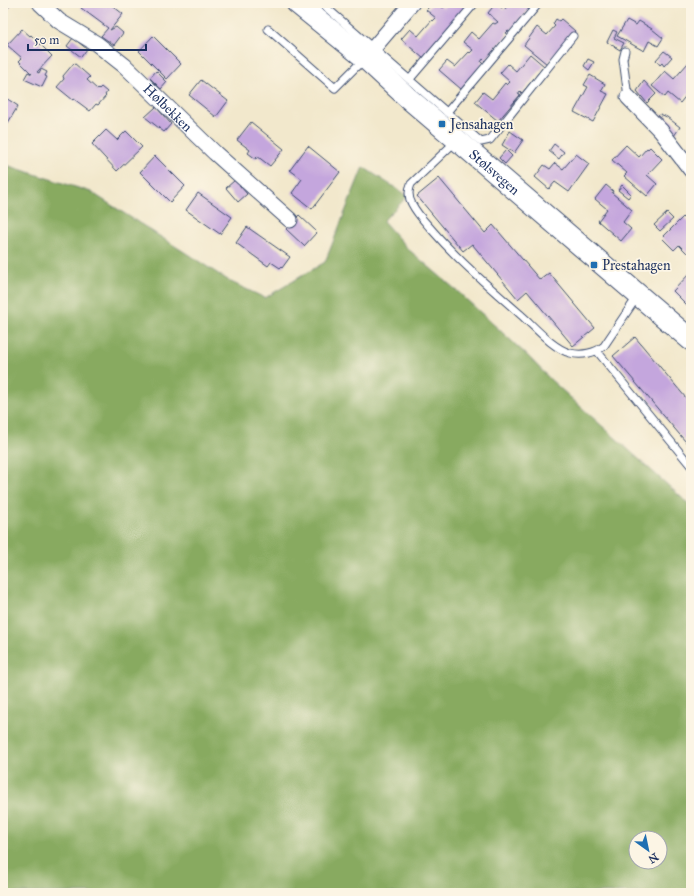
<svg xmlns="http://www.w3.org/2000/svg" width="694" height="896" font-family="'IM FELL Great Primer',serif">
	<rect width="100%" height="100%" fill="#fcf5e5"/>
	<filter id="ink" filterUnits="userSpaceOnUse"><feTurbulence type="fractalNoise" baseFrequency=".025" numOctaves="2"/><feDisplacementMap in="SourceGraphic" scale="8" xChannelSelector="R" yChannelSelector="G"/><feConvolveMatrix kernelMatrix="1 2 1 2 8 2 1 2 1" color-interpolation-filters="sRGB"/></filter>
	<filter id="wash" filterUnits="userSpaceOnUse"><feTurbulence type="fractalNoise" baseFrequency=".012" numOctaves="4" result="noise"/><feDisplacementMap in="SourceGraphic" scale="16" xChannelSelector="R" yChannelSelector="G"/><feGaussianBlur stdDeviation="0.9" result="paint"/><feColorMatrix in="noise" values="0 0 0 0 0 0 0 0 0 0 0 0 0 0 0 0 0 1.4 0 .05"/><feComposite in="paint" operator="in"/></filter>
	<g filter="url(#wash)">
		<rect width="100%" height="100%" fill="#f2e8cc"/>
		<path fill="#88aa60" stroke="#526c5f" fill-rule="evenodd" d="M3,164l88,28 140,90 34,16 60,-36 38,-95 45,29 -25,25 25,28 47,40 74,68 22,23 140,126v387h-688zM636,838h24v24h-24z"/>
		<g id="blocks">
			<g fill="#c4a6dd">
				<path d="M3,3h10l-10,9z"/>
				<path d="M85,3h24l14,11 -13,16 6,-3 7,6 -9,12 -13,-9 7,-8 -27,-20z"/>
				<path d="M433,3h5l5,5 4,-5 24,1 -22,26 -1,-1 -3,3 2,1 -23,26 -23,-20 9,-10 8,7 14,-16 1,1 3,-3 -10,-8z"/>
				<path d="M496,3l8,7 6,-7h21l-1,1 2,2 -22,26 -2,-1 -2,2 1,2 -22,26 -2,-2 -2,3 2,2 -22,25 -22,-19 8,-9 8,6 14,-15 1,1 3,-3 -10,-8 8,-10 8,7 14,-16 2,1 3,-2 -10,-9z"/>
				<path d="M556,19l3,2 2,-2 14,12 -28,33 -23,-19 13,-18 10,8 8,-9 -2,-2z"/>
				<path d="M627,20l9,5 3,-4 13,8 11,9 -5,8 -9,-5 -5,10 -27,-15z"/>
				<path d="M22,29l8,7 1,-1 21,21 -15,16 2,1 2,-4 6,3 -2,4 2,1 -5,10 -18,-8 4,-7 4,2 -13,-13 3,-3 -15,-13z"/>
				<path d="M613,30l4,2 -3,6 10,5 -4,7 -13,-8z"/>
				<path d="M153,36l28,28 -14,15 -28,-28z"/>
				<path d="M73,38l14,11 -6,8 -14,-11z"/>
				<path d="M664,51l8,6 -8,9 -2,-3 -2,2 -4,-5z"/>
				<path d="M530,54l14,12 -22,27 -2,-2 -2,3 2,1 -22,26 -23,-19 8,-10 9,7 13,-16 2,2 3,-3 -10,-9 8,-9 8,7z"/>
				<path d="M588,59l6,3 -5,8 -5,-4z"/>
				<path d="M74,63l16,14 -3,3 11,10 3,-3 6,5 -2,3 1,1 -8,9 -2,-1 -6,7 -16,-12 -1,1 -16,-13 7,-8 -1,-3z"/>
				<path d="M688,63l3,2v29l-3,-1 -8,10 -12,-10 -3,4 -13,-11 13,-15 9,8z"/>
				<path d="M156,71l11,11 -6,7 -11,-11z"/>
				<path d="M590,75l15,9 -4,7 7,3 -15,28 -19,-10 14,-25 -4,-2z"/>
				<path d="M201,80l27,21 -12,16 -27,-22z"/>
				<path d="M644,81l12,13 -9,9 -10,-12z"/>
				<path d="M3,96l15,10 -15,25z"/>
				<path d="M156,107l15,17 -7,8 -19,-15z"/>
				<path d="M660,114l7,3 13,10 -6,9 -10,-12z"/>
				<path d="M251,122l33,27 -14,17 -13,-10 -1,3 -8,-6 2,-3 -13,-10z"/>
				<path d="M106,130l11,10 9,-9 16,16 -25,24 -25,-27z"/>
				<path d="M510,131l13,9 -9,13 -12,-8z"/>
				<path d="M554,144l10,8 -5,7 -10,-8z"/>
				<path d="M626,145l13,12 8,-9 1,1 2,-2 12,12 -15,16 10,9 -10,12 -23,-20 3,-3 -15,-13z"/>
				<path d="M308,146l32,26 -28,37 -20,-16 10,-14 -12,-9z"/>
				<path d="M506,150l6,6 -7,8 -6,-6z"/>
				<path d="M576,154l13,10 -20,28 -14,-10 -6,7 -14,-12 9,-12 6,4 5,-6 8,6z"/>
				<path d="M155,156l30,30 -15,16 -30,-30z"/>
				<path d="M439,178l46,55 8,-8 47,55 9,-7 46,55 -22,18 -46,-55 -9,8 -46,-55 -9,7 -46,-55z"/>
				<path d="M235,180l12,14 -9,8 -12,-14z"/>
				<path d="M606,185l7,6 -1,2 6,5 14,12 -9,12 8,7 -10,12 -23,-20 9,-12 -12,-10z"/>
				<path d="M622,185l9,9 -3,4 -10,-8z"/>
				<path d="M198,193l34,24 -12,17 -34,-24z"/>
				<path d="M667,213l6,6 -13,12 -6,-6z"/>
				<path d="M299,215l18,17 -13,14 -18,-17z"/>
				<path d="M683,217l8,7v25l-4,4 -8,-8 -5,5 -12,-12z"/>
				<path d="M247,227l43,30 -8,11 -1,-1 -1,1 -9,-6 -3,4 -32,-23z"/>
				<path d="M691,272v37l-18,-18z"/>
				<path d="M635,337l56,67v44l-78,-92z"/>
			</g>
		</g>
	</g>
	<g filter="url(#ink)">
		<use href="#blocks" fill-opacity="0" stroke="#3b4b6e" stroke-width="1"/>
		<g fill="none" stroke-linecap="round" stroke-linejoin="round">
			<defs>
				<g id="lane">
					<path d="M321,3l160,139 9,-2 4,-5 79,-99"/>
					<path d="M268,29l67,59 29,-29"/>
					<path d="M625,51l-2,8 5,38"/>
					<path d="M410,79l65,-76"/>
					<path d="M447,112l92,-109"/>
					<path d="M456,141l-45,43c-3,7 -3,13 1,20 5,10 13,18 20,26 27,31 57,57 88,84 14,12 32,34 50,39 12,3 25,0 34,-7l33,-49"/>
					<path d="M597,351l94,115"/>
				</g>
				<g id="street">
					<path id="s1" d="M40,3l19,18 38,23 28,22 90,87 75,67"/>
					<path d="M365,58l47,-55"/>
					<path d="M628,97l33,34 30,39"/>
				</g>
				<g id="secondary">
					<path id="s2" d="M297,3l68,55 42,39 284,243"/>
				</g>
			</defs>
			<use href="#lane" stroke="#3b4b6e" stroke-width="9"/>
			<use href="#street" stroke="#3b4b6e" stroke-width="17"/>
			<use href="#secondary" stroke="#3b4b6e" stroke-width="23"/>
			<use href="#lane" stroke="#fff" stroke-width="7"/>
			<use href="#street" stroke="#fff" stroke-width="15"/>
			<use href="#secondary" stroke="#fff" stroke-width="21"/>
		</g>
	</g>
	<g fill="#1f6fb2" stroke="#fcf5e5" stroke-width="1.5">
		<rect x="438" y="120" width="8" height="8" rx="2"/>
		<rect x="590" y="261" width="8" height="8" rx="2"/>
	</g>
	<g text-anchor="middle" dominant-baseline="central" stroke-width="3.5" stroke-linejoin="round" paint-order="stroke">
		<g font-size="14" fill="#1b2f5e" stroke="#fcf5e5">
			<text stroke="none"><textPath href="#s1" startOffset="166">Hølbekken</textPath></text>
			<text stroke="none"><textPath href="#s2" startOffset="260">Stølsvegen</textPath></text>
		</g>
		<g font-size="14" fill="#1b2f5e" stroke="#fcf5e5" text-anchor="start">
			<text x="450" y="124">Jensahagen</text>
			<text x="602" y="265">Prestahagen</text>
		</g>
	</g>
	<rect width="694" height="896" fill="none" stroke="#fcf5e5" stroke-width="16"/>
	<g transform="translate(648 850) rotate(147)"><circle r="19" fill="#fcf5e5" stroke="#a2a6af"/>
	<path d="M0-3L7 15L0 10L-7 15Z" fill="#1f6fb2"/>
	<text y="-6" font-size="11" font-weight="bold" text-anchor="middle" fill="#1b2f5e">N</text>
	</g>
	<path d="M28 44v6h118v-6" fill="none" stroke="#1b2f5e" stroke-width="2"/>
	<text x="34" y="44" font-size="12" fill="#1b2f5e" stroke="#fcf5e5" stroke-width="3" paint-order="stroke">50 m</text>
</svg>
